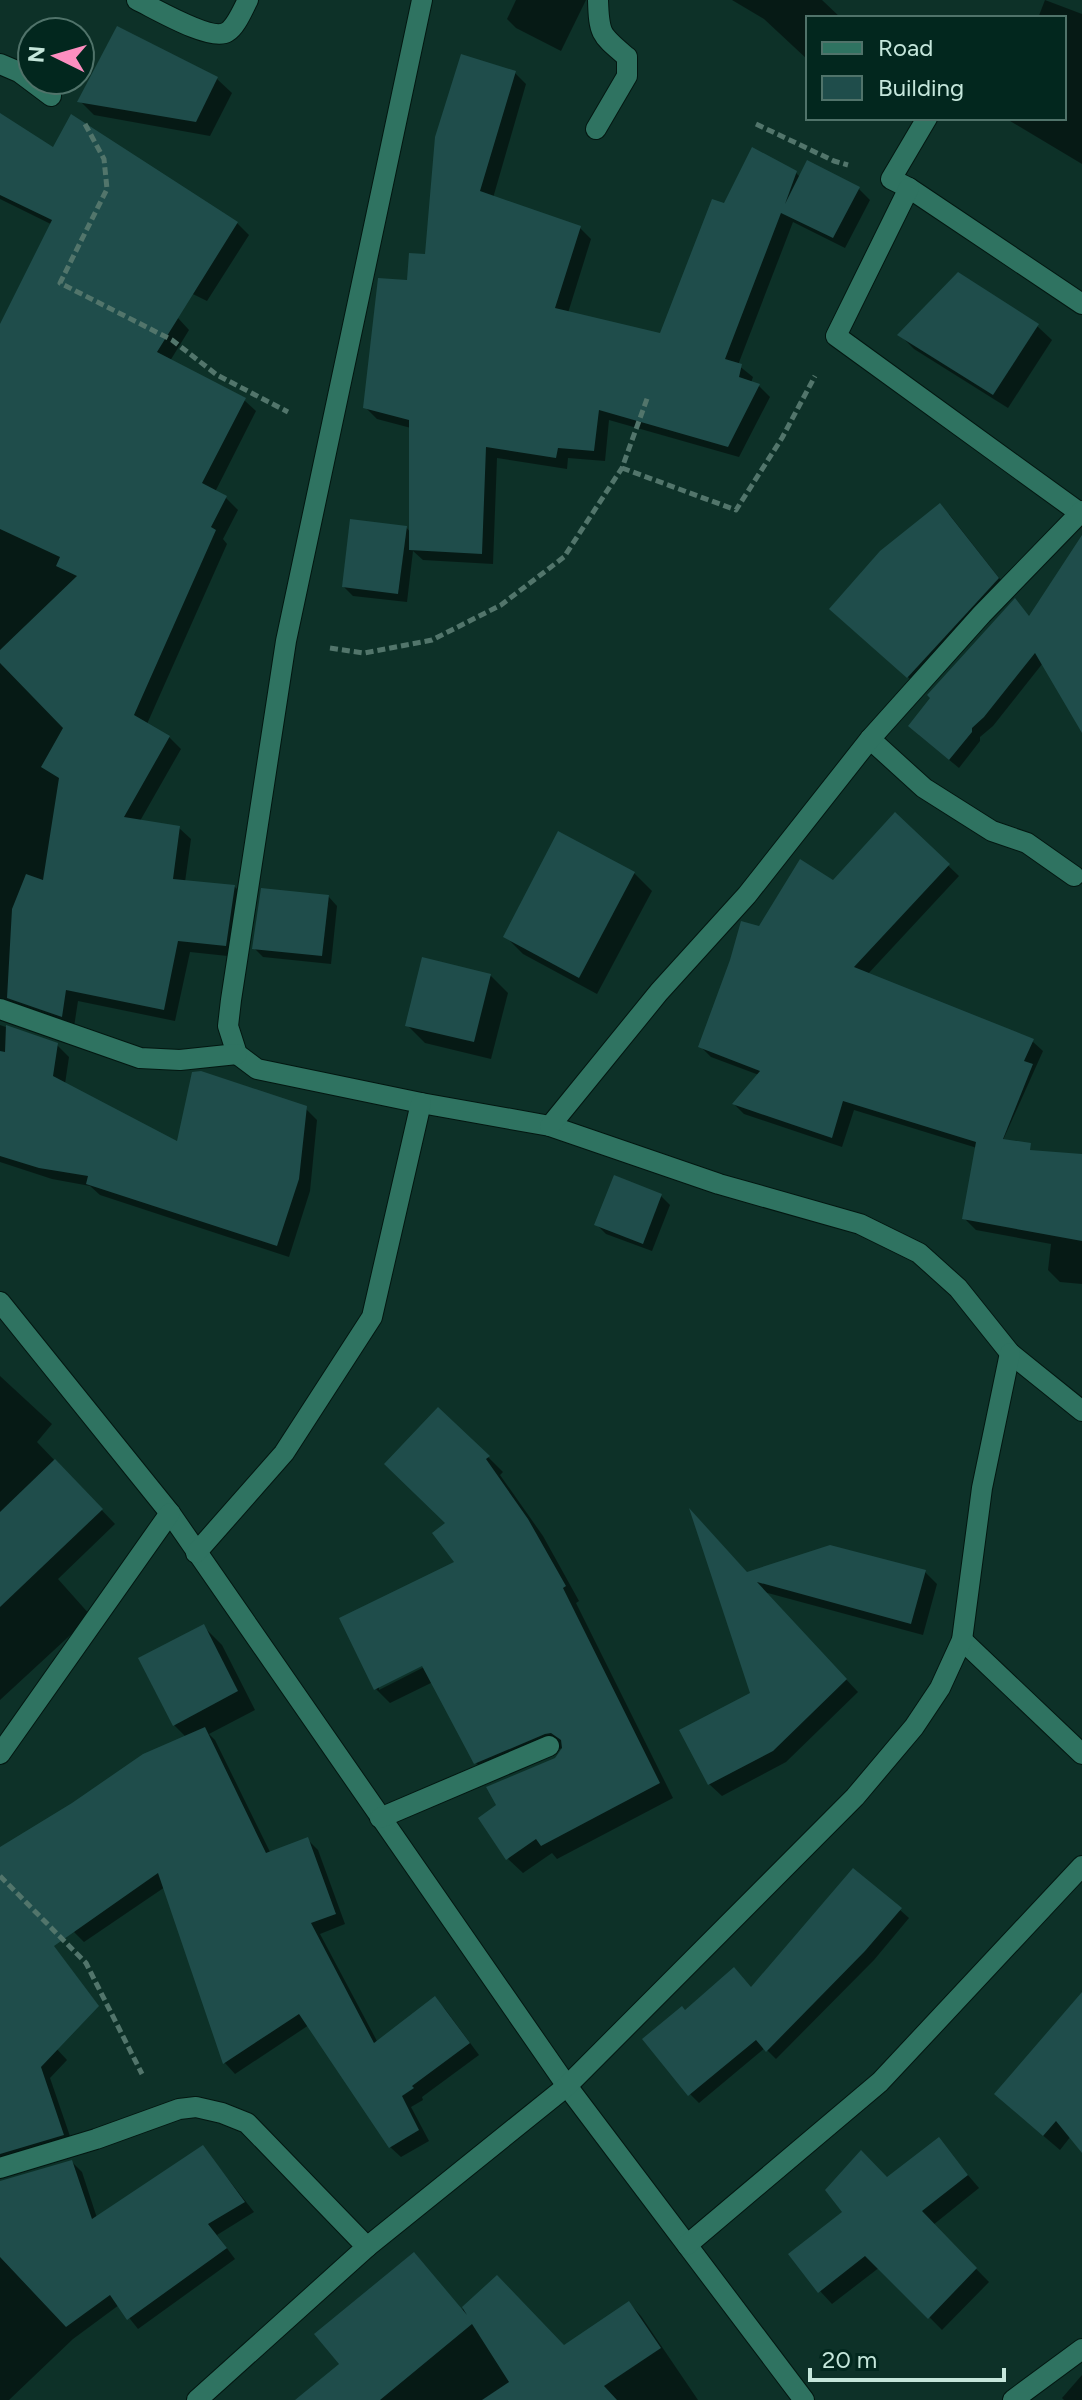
<svg xmlns="http://www.w3.org/2000/svg" width="1082" height="2400" font-family="Figtree,sans-serif">
	<rect width="100%" height="100%" fill="#0d3128"/>
	<g fill="#0007" fill-rule="evenodd">
		<path d="M516,0h70l-25,51 -45,-23 -9,-9z"/>
		<path d="M732,0h90l19,18h-33v42l-44,-41z"/>
		<path d="M1045,0l37,14v150l-77,-46h59v-100h-26z"/>
		<path d="M118,28l99,51 15,14 -22,43 -116,-21 -14,-14z"/>
		<path d="M515,73l11,11 -33,114 87,30 11,11 -23,74 93,22 64,-130 71,-32 4,4 58,11 12,12 -25,48 -52,-26 -55,143 15,12 -2,6 8,3 11,11 -31,60 -130,-37 -4,41 -37,-3 -1,11 -70,-11 -4,106 -70,-4 -10,-9 -6,51 -54,-6 -9,-9 62,-60 5,6v-105l-34,-9 -12,-12 44,-125 18,-26z"/>
		<path d="M0,115l54,35 183,73 12,12 -42,66 -207,-102z"/>
		<path d="M178,318l11,12 -19,31 74,39 12,11 -41,81 11,6 12,12 -15,29 4,5 -80,180 22,13 12,12 -41,72 39,7 12,11 -6,43 50,5 11,12 -9,58 -47,-5 -15,69 -97,-20 -4,26 -74,-9v-690z"/>
		<path d="M1037,326l15,14 -44,68 -94,-59 -14,-14z"/>
		<path d="M949,514l58,74 -90,97 -77,-67z"/>
		<path d="M1015,601l39,48 -61,77 -13,11v4l-21,27 -40,-33z"/>
		<path d="M895,815l64,61 -92,99 165,66 11,10 -44,98 83,7v128l-22,-2 -12,-12 3,-26 -75,-14 -12,-12 13,-70 -123,-38 -12,37 -98,-33 -10,-10 25,-29 -48,-18 -11,-11 60,-117 74,-46z"/>
		<path d="M634,873l18,18 -55,103 -74,-40 -18,-18z"/>
		<path d="M328,896l9,10 -6,58 -68,-7 -9,-9z"/>
		<path d="M490,975l18,18 -17,66 -66,-16 -18,-18z"/>
		<path d="M0,1025l57,20 12,12 -4,27 113,60 127,-36 12,12 -7,71 -21,66 -189,-62 -10,-9 -38,-7 -52,-17z"/>
		<path d="M661,1196l9,9 -18,46 -46,-17 -9,-9z"/>
		<path d="M0,1376l52,48 -15,18 78,82 -57,55 33,37 -91,84z"/>
		<path d="M488,1457l15,15 -3,3 43,61 36,65 -3,2 97,195 -116,61 -5,-6 -29,20 -15,-14 -28,-41 76,-59 9,-12 -74,30 -15,-14 -43,-81 -43,21 -14,-14 81,-126 -9,-40 -61,-59zM430,1659l2,4 -53,27v-5z"/>
		<path d="M925,1572l12,12 -14,51 -159,-43 94,100 -72,70 -64,34 -13,-12 44,-90 -5,-120z"/>
		<path d="M204,1627l18,18 33,65 -46,24 6,6 56,114 37,-14 10,10 27,74 -25,10 58,109 57,-44 10,10 34,46 -57,42 1,3 -12,7 18,34 -28,16 -11,-10 -81,-122 -74,49 -10,-11 -60,-176 -81,55 -10,-10 112,-195 -12,-12z"/>
		<path d="M900,1910l9,8 -35,42 -98,99 -11,-11 -66,55 -9,-9 62,-105z"/>
		<path d="M0,1988l67,72 -17,18 23,67 -73,24z"/>
		<path d="M1082,1995v155l-11,-14 -11,14 -48,-41z"/>
		<path d="M938,2140l41,48 -46,37 56,57 -47,48 -62,-63 -48,37 -12,-13 25,-79z"/>
		<path d="M203,2147l51,65 -37,23 18,24 -97,70 -19,-24 -46,34 -64,61h-9v-218l72,-20 10,10 15,46z"/>
		<path d="M497,2277l67,70 65,-44 12,13 57,84h-400l164,-90z"/>
		<path d="M1082,2375v25h-18l-2,-2z"/>
	</g>
	<g fill="#1f4d4b">
		<path d="M117,26l101,51 -22,45 -119,-20z"/>
		<path d="M461,54l55,17 -36,120 101,35 -26,82 105,25 52,-134 12,4 28,-56 45,24 -12,33 22,-44 53,27 -27,51 -52,-25 -56,146 17,5 -3,13 21,7 -32,63 -129,-37 -5,41 -36,-3 -2,10 -70,-11 -4,107 -73,-4v-130l-46,-12 15,-130 29,2 2,-27 16,1 10,-117z"/>
		<path d="M0,113l53,34 18,-33 167,108 -81,130 89,46 -44,85 25,13 -16,31 5,3 -82,185 36,21 -46,81 56,9 -7,53 62,6 -9,61 -48,-5 -14,69 -98,-20 -4,27 -55,-19 5,-89 14,-35 17,6 16,-102 -18,-11 22,-39 -63,-65v-13l77,-74 -21,-10 4,-9 -60,-28v-205l52,-104 -52,-25z"/>
		<path d="M958,272l81,52 -46,71 -96,-60z"/>
		<path d="M940,503l59,75 -92,100 -78,-69 51,-58z"/>
		<path d="M350,519l57,7 -9,68 -56,-7z"/>
		<path d="M1082,535v198l-47,-80 -51,64 -12,11v4l-23,28 -41,-34 22,-28 -3,-3 88,-97 14,18z"/>
		<path d="M895,812l55,52 -96,103 180,72 -10,22 9,3 -30,75 28,4 -1,7 52,4v87l-120,-22 14,-77 -133,-41 -11,37 -100,-34 28,-33 -62,-24 32,-87 11,-39 18,5 41,-67 33,21z"/>
		<path d="M558,831l77,41 -56,106 -76,-41z"/>
		<path d="M261,888l68,7 -7,61 -70,-7z"/>
		<path d="M422,957l69,17 -17,68 -69,-16z"/>
		<path d="M6,1025l52,18 -5,33 124,65 15,-69 9,-1 106,35 -8,73 -22,67 -191,-62 2,-8 -49,-8 -39,-12v-105l5,1z"/>
		<path d="M614,1175l48,19 -19,50 -49,-19z"/>
		<path d="M438,1407l52,49 -4,3 42,60 38,67 -3,2 97,195 -119,63 -5,-7 -30,21 -28,-42 18,-13 -10,-18 69,-29 7,-10 -1,-8 -10,-7 -6,1 -71,30 -52,-98 -48,24 -35,-72 115,-56 -22,-29 13,-10 -61,-59z"/>
		<path d="M55,1459l48,50 -103,98v-95z"/>
		<path d="M689,1508l58,64 83,-27 96,25 -15,54 -154,-42 90,97 -74,72 -65,34 -29,-55 71,-37z"/>
		<path d="M204,1624l34,67 -65,35 -35,-68z"/>
		<path d="M205,1727l61,126 42,-16 28,77 -25,9 63,120 61,-47 35,47 -58,43 2,2 -12,8 17,34 -30,18 -90,-134 -76,50 -65,-191 -104,73 45,60 -58,61 23,68 -64,19v-307l72,-44 71,-49z"/>
		<path d="M853,1868l49,40 -37,43 -99,101 -10,-12 -68,56 -46,-57 40,-33 3,4 49,-43 17,20z"/>
		<path d="M1082,1992v161l-26,-32 -13,15 -49,-42z"/>
		<path d="M939,2137l29,38 -46,36 55,57 -49,51 -63,-63 -47,37 -30,-39 54,-42 -17,-22 36,-40 26,27z"/>
		<path d="M203,2145l42,57 -37,22 19,24 -100,72 -17,-25 -44,32 -66,-70v-76l72,-21 20,59z"/>
		<path d="M414,2252l53,63 -5,-8 35,-32 67,70 65,-44 32,47 -57,38 13,14h-135l27,-18 -37,-58 -92,76h-85l44,-36 -25,-30z"/>
	</g>
	<g fill="none" stroke-linecap="round" stroke-linejoin="round">
		<defs>
			<path id="service" d="M870,739l54,49 68,43 35,12 47,33"/>
			<g id="minor">
				<path d="M137,0c17,8 74,42 90,32 9,-5 16,-23 21,-32"/>
				<path d="M422,0l-136,641 -55,359 -3,26 9,28 20,15 164,34 129,23 169,58 141,40 59,29 39,35 52,65 72,58"/>
				<path d="M0,64l19,8 32,24"/>
				<path d="M927,118l-36,61 18,9 173,116"/>
				<path d="M596,129l31,-53v-19c-26,-22 -28,-22 -29,-57"/>
				<path d="M909,188l-73,148 244,177"/>
				<path d="M0,1009l140,49 40,2 57,-6"/>
				<path d="M550,1126l109,-134 88,-97 123,-156 112,-125 100,-103"/>
				<path d="M0,1302l170,211 397,573 237,314"/>
				<path d="M196,1553l88,-100 88,-136 49,-214"/>
				<path d="M962,1640l120,114"/>
				<path d="M0,1754l170,-241"/>
				<path d="M380,1818l169,-72"/>
				<path d="M0,2168l96,-29 83,-30 17,-2 26,6 25,10 120,124"/>
				<path d="M687,2245l193,-163 202,-216"/>
				<path d="M197,2400l170,-153 200,-161 288,-289 59,-70 26,-39 22,-48 20,-152 28,-135"/>
				<path d="M1013,2400l69,-51"/>
			</g>
		</defs>
		<use href="#service" stroke="#031711" stroke-width="22"/>
		<use href="#minor" stroke="#031711" stroke-width="22"/>
		<g stroke="#52756b" stroke-width="5" stroke-dasharray="8 4" stroke-linecap="butt">
			<path d="M85,124l19,35 3,30 -47,94 112,57 45,35 71,37"/>
			<path d="M756,124l78,37 14,4"/>
			<path d="M622,468l114,42 46,-72 33,-62"/>
			<path d="M330,648l34,5 68,-13 69,-35 63,-48 58,-89 26,-72"/>
			<path d="M0,1876l86,87 56,111"/>
		</g>
		<use href="#service" stroke="#2f7361" stroke-width="20"/>
		<use href="#minor" stroke="#2f7361" stroke-width="20"/>
	</g>
	<rect x="806" y="16" width="260" height="104" fill="#02271e" stroke="#50736a" stroke-width="2"/>
	<rect x="822" y="42" width="40" height="12" fill="#2f7361" stroke="#50736a" stroke-width="2"/>
	<text x="878" y="56" font-size="24" fill="#c5e6db">Road</text>
	<rect x="822" y="76" width="40" height="24" fill="#1f4d4b" stroke="#50736a" stroke-width="2"/>
	<text x="878" y="96" font-size="24" fill="#c5e6db">Building</text>
	<g transform="translate(56 56) rotate(275)"><circle r="38" fill="#02271e" stroke="#50736a" stroke-width="2"/>
	<path d="M0-6L14 30L0 20L-14 30Z" fill="#fd8ec0"/>
	<text y="-12" font-size="22" font-weight="bold" text-anchor="middle" fill="#c5e6db">N</text>
	</g>
	<path d="M810 2368v12h194v-12" fill="none" stroke="#c5e6db" stroke-width="4"/>
	<text x="822" y="2368" font-size="24" fill="#c5e6db" stroke="#02271e" stroke-width="6" paint-order="stroke">20 m</text>
</svg>
